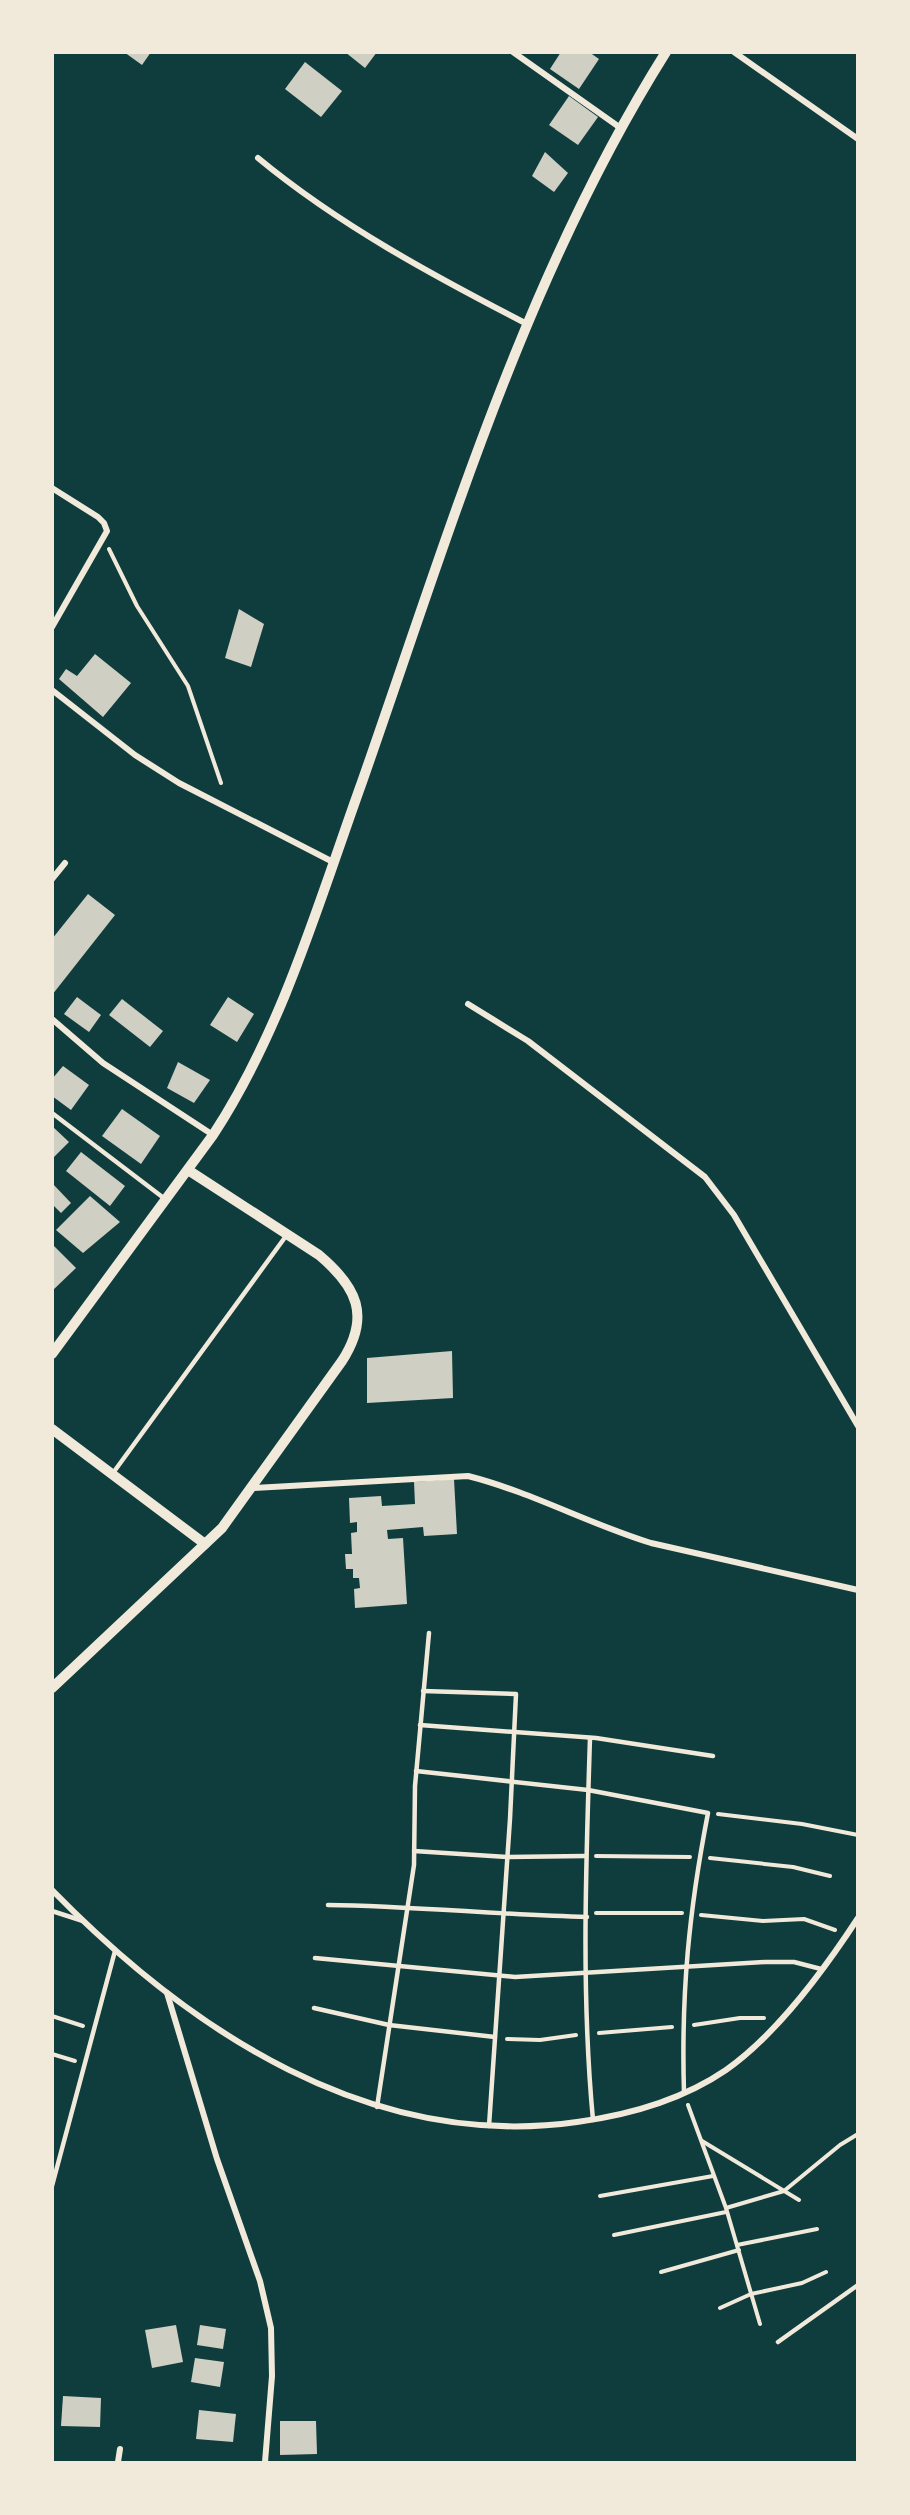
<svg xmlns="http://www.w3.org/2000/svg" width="910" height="2515" font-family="'DM Sans',sans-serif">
	<rect width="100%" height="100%" fill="#0f3d3e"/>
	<g fill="#cfcfc3">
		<path d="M124,52h27l-9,13z"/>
		<path d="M345,52h32l-12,16z"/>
		<path d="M561,52h28l10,7 -20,30 -29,-20z"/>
		<path d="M305,62l37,29 -21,26 -36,-28z"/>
		<path d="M569,96l29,21 -20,28 -29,-20z"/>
		<path d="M545,152l23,21 -14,19 -22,-16z"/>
		<path d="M239,609l25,15 -13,43 -26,-9z"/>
		<path d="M95,654l36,29 -28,34 -44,-38 7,-10 11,7z"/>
		<path d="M88,894l27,21 -63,80v-56z"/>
		<path d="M77,997l24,18 -12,17 -25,-18z"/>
		<path d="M228,997l26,17 -17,28 -27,-17z"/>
		<path d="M122,999l41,32 -13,16 -41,-32z"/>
		<path d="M178,1062l32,18 -16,23 -27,-15z"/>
		<path d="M63,1066l26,19 -18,25 -19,-14v-17z"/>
		<path d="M122,1109l38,27 -19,28 -39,-28z"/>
		<path d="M52,1126l17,16 -17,17z"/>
		<path d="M81,1152l44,34 -15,20 -44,-35z"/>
		<path d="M52,1183l19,20 -10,10 -9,-9z"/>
		<path d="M90,1196l30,26 -37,31 -27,-23z"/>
		<path d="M52,1244l24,24 -24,23z"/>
		<path d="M452,1351l1,47 -86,5v-45z"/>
		<path d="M454,1479l3,55 -33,2 -1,-9 -36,3 1,9 15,-1 4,66 -52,4 -1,-19 6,-1 -1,-10h-6v-9h-7l-1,-15h7l-1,-21 6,-1v-10l-7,1 -1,-25 32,-2 1,10 33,-2 -1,-22z"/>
		<path d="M176,2325l7,37 -31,6 -7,-38z"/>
		<path d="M200,2325l26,4 -3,20 -26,-4z"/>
		<path d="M195,2358l29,4 -4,25 -29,-5z"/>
		<path d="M63,2396l38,2 -1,29 -39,-1z"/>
		<path d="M199,2410l37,4 -3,28 -37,-3z"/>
		<path d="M280,2421h36l1,33 -37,1z"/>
	</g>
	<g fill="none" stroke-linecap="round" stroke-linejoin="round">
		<g stroke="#f1e9da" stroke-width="4">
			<path d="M109,549l28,57 51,80 33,97"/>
			<path d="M718,1814l84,10 56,11"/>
			<path d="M596,1856l94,1"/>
			<path d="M710,1858l83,9 37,9"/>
			<path d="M596,1913h86"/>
			<path d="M701,1915l62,6 41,-2 31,11"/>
			<path d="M52,2016l31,10"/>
			<path d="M694,2025l46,-7h24"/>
			<path d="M599,2033l73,-6"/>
			<path d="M507,2039l33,1 36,-5"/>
			<path d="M52,2054l23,7"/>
			<path d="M688,2105l38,103 34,116"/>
			<path d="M702,2141l97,59"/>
			<path d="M600,2196l113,-20"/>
			<path d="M726,2208l58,-17 56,-46 18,-11"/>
			<path d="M614,2235l112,-23"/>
			<path d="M737,2245l80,-16"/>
			<path d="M661,2272l78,-22"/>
			<path d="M720,2308l31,-14 51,-11 24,-11"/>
		</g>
		<g stroke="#f1e9da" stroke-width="4.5">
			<path d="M52,1113l113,86"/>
			<path d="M113,1473l173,-237"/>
			<path d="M423,1691l93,3 -6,125 -21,307"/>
			<path d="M420,1725l176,13 117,18"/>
			<path d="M590,1738c-4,127 -9,255 3,382"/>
			<path d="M416,1771l172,19 120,23c-19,98 -27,179 -24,280"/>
			<path d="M414,1851l93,6 78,-1"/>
			<path d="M328,1905c86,1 172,10 259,12"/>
			<path d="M52,1911l31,10"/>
			<path d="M315,1958l200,19 250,-15h29l27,7"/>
			<path d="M314,2008l75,17 106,12"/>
			<path d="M377,2107l37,-242 1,-79 14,-153"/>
			<path d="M52,2186l63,-235"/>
			<path d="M778,2342l80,-57"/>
		</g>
		<g stroke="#f1e9da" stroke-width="6">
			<path d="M513,52l109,77"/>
			<path d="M734,52l124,87"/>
			<path d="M258,158c81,67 176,118 269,166"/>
			<path d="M52,488l46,29 6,6 3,8 -55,96"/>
			<path d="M52,690l83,65 44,28 154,79"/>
			<path d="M52,879l13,-16"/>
			<path d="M468,1004l60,37 177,136 29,38 124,211"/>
			<path d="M52,1019l51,44 110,72"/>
			<path d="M253,1488l215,-12c63,16 121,48 183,67l207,47"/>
			<path d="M52,1890c139,142 319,261 525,232 52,-7 105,-22 149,-52 50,-35 98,-100 132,-152"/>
			<path d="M167,1993l50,166 43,122 11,47 1,48 -7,86"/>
			<path d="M118,2462l2,-13"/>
		</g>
		<g stroke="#f1e9da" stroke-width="10">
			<path d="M52,1354l161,-219c70,-107 106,-234 149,-353 87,-248 163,-506 304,-730"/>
			<path d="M52,1429l153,115"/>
			<path d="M52,1688l170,-160 120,-167c29,-45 15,-74 -23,-106l-131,-85"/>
		</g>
	</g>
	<rect width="910" height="2515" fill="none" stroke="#f1e9da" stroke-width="108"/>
</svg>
